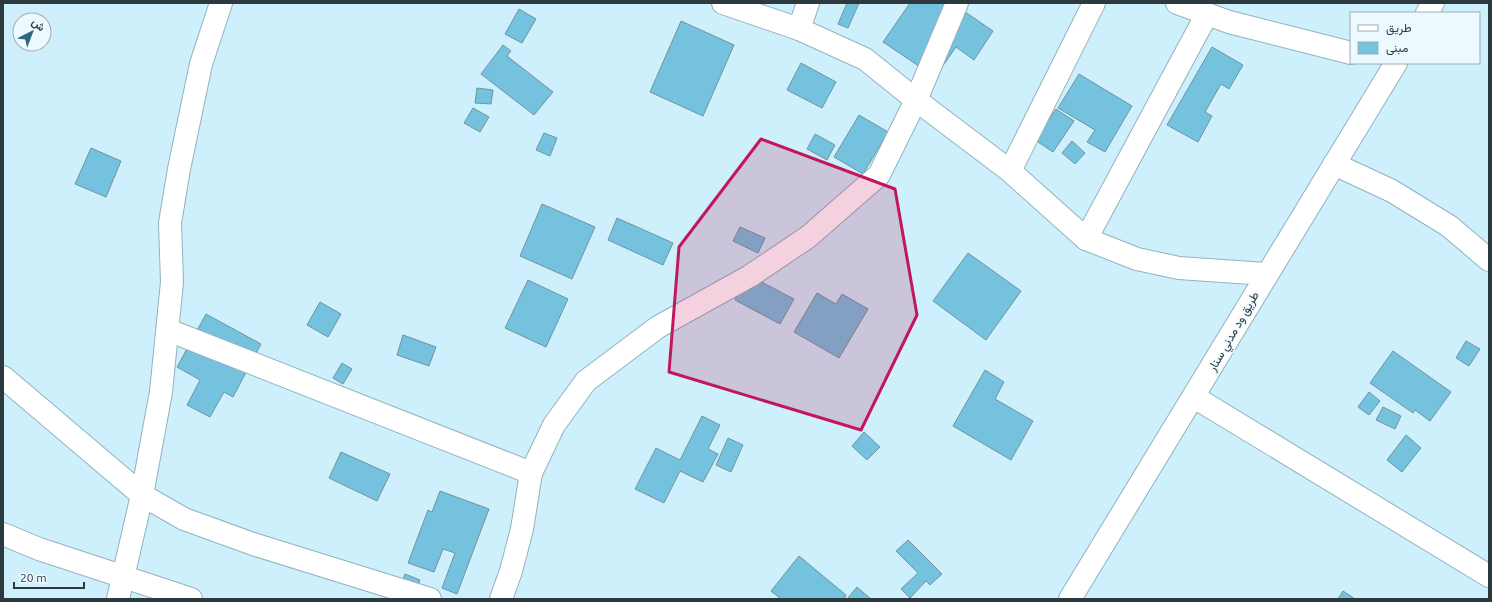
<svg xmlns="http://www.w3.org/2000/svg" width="1492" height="602" font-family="Ubuntu,Vazirmatn,sans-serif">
	<rect width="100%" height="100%" fill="#cef0fd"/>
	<g fill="#74c2de" stroke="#73939f">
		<path d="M847,3h12l-11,25 -10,-4z"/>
		<path d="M910,3h42l41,28 -19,29 -18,-13 -21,30 -52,-35z"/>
		<path d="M519,9l17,10 -14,24 -17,-9z"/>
		<path d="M681,21l53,24 -31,71 -53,-24z"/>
		<path d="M503,45l8,6 -4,5 46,36 -19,23 -53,-41z"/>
		<path d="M1212,47l31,18 -14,24 -8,-5 -16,28 7,4 -14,26 -31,-17z"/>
		<path d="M801,63l35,19 -14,26 -35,-18z"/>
		<path d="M1079,74l53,32 -27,46 -18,-10 8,-12 -37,-22z"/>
		<path d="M477,88l16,2 -2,14 -16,-1z"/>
		<path d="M473,108l16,9 -9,15 -16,-9z"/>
		<path d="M1056,109l18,12 -21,31 -18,-12z"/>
		<path d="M859,115l29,17 -25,42 -29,-17z"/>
		<path d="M544,133l13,5 -7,18 -14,-6z"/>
		<path d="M815,134l20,11 -8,15 -20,-11z"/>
		<path d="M1072,141l13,12 -10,11 -13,-11z"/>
		<path d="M91,148l30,13 -15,36 -31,-13z"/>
		<path d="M542,204l53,23 -23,52 -52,-23z"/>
		<path d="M617,218l56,25 -10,22 -55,-25z"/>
		<path d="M740,227l25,11 -7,15 -25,-12z"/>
		<path d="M968,253l53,38 -35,49 -53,-39z"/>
		<path d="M748,275l46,24 -14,25 -45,-24z"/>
		<path d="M528,280l40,19 -22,48 -41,-19z"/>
		<path d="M817,293l19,11 6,-10 26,15 -29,49 -45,-26z"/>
		<path d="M320,302l21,12 -13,23 -21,-12z"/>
		<path d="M206,314l55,30 -28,53 -9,-5 -14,25 -23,-12 13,-25 -23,-13z"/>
		<path d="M403,335l33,12 -7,19 -32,-11z"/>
		<path d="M1466,341l14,8 -11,17 -13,-8z"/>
		<path d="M1393,351l58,41 -21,29 -15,-11 -2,3 -43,-30z"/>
		<path d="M342,363l10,6 -9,15 -10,-6z"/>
		<path d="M985,370l19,12 -9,17 38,22 -22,39 -58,-34z"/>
		<path d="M1369,392l11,9 -11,14 -11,-8z"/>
		<path d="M1383,407l18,9 -6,13 -19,-9z"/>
		<path d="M702,416l18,9 -12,24 10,5 -15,28 -23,-11 -16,32 -29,-14 21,-41 24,12z"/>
		<path d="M864,432l16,15 -13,13 -15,-14z"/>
		<path d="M1406,435l15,13 -19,24 -15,-12z"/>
		<path d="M728,438l15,7 -12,27 -15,-7z"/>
		<path d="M341,452l49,22 -13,27 -48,-23z"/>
		<path d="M440,491l49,18 -32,85 -15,-6 13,-35 -12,-4 -9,23 -26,-9 20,-53 4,2z"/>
		<path d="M908,540l34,34 -12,11 -4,-4 -16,17 -9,-9 17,-16 -22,-22z"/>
		<path d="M799,556l47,39 -2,4h-63l-10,-8z"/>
		<path d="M405,574l15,6 -5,13 -15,-6z"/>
		<path d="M857,587l14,12h-24z"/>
		<path d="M1343,591l12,8h-17z"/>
	</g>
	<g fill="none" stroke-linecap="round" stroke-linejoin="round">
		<defs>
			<g id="minor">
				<path d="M723,3l76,26 66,30 51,41 94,71 76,68 51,20 42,9 87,6"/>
				<path d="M1177,3l52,19 122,31"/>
				<path d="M799,29l9,-26"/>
				<path d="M1334,164l58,27 57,35 40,34"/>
				<path d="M1010,171l84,-168"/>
				<path d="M1086,239l121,-225"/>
				<path d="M168,330l363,143"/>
				<path d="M3,377l139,118 42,24 69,25 177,55"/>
				<path d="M1194,397l295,179"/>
				<path d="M3,534l36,15 152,50"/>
				<path d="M118,599l24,-104 19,-103 11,-110 -2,-59 9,-54 22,-105 20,-61"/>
				<path d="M501,599l10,-28 11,-42 9,-56 23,-48 32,-44 72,-54 92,-51 58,-39 71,-62 37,-75 41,-97"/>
			</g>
			<g id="trunk">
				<path d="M1427,13l6,-10"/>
				<path d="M1070,599l326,-536"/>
			</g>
		</defs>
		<use href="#minor" stroke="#92b2bf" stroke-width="24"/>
		<use href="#trunk" stroke="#92b2bf" stroke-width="24"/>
		<use href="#minor" stroke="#fff" stroke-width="22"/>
		<use href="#trunk" stroke="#fff" stroke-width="22"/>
	</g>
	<path fill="#c2185b" fill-opacity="0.2" stroke="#c2185b" stroke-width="3" stroke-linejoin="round" d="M761,139l134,50 22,126 -56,115 -192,-58 10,-125z"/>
	<g text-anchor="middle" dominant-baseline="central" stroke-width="3" stroke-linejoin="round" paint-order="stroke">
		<g font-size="12" fill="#2c393e" stroke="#ecf9ff">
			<text transform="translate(1233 331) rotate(-60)">طريق ود مدني سنار</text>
		</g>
	</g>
	<rect width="1492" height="602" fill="none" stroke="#2c393e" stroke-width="8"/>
	<rect x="1350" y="12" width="130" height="52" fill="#ecf9ff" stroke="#9facb2"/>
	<rect x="1358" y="25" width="20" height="6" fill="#ffffff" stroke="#9facb2"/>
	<text x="1386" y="32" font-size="12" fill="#2c393e">طريق</text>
	<rect x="1358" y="42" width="20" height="12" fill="#74c2de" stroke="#9facb2"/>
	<text x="1386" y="52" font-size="12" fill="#2c393e">مبنى</text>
	<g transform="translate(32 32) rotate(42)"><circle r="19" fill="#ecf9ff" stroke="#9facb2"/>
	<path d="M0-3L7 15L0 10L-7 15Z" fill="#2a697e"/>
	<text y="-6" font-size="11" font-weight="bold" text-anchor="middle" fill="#2c393e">ش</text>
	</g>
	<path d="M14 582v6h70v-6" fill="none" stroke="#2c393e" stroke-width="2"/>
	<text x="20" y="582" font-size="12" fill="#2c393e" stroke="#ecf9ff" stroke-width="3" paint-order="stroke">20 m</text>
</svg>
